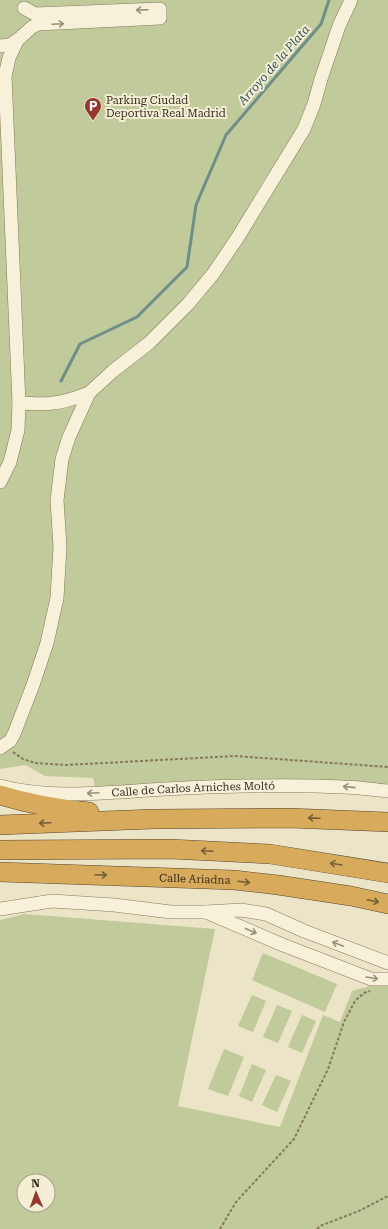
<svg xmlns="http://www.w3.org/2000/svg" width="388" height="1229" font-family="'Roboto Serif',serif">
	<rect width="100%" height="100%" fill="#ece4c6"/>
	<g fill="#c0ca9a" fill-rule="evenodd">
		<path d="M0,0h388v786l-293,1 -2,-9 -48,-2 -20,-11 -25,4z"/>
		<path d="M25,914l190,15 -37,177 102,21 43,-112 17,7 12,-31 36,-10v248h-388v-309zM24,1181h24v24h-24z"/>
		<path d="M263,953l74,31 -12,28 -73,-32z"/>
		<path d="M252,995l14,6 -13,31 -15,-6z"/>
		<path d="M277,1005l15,6 -14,32 -15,-6z"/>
		<path d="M302,1015l14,6 -14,32 -14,-6z"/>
		<path d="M224,1049l20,8 -16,39 -20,-7z"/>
		<path d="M252,1064l14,6 -14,32 -13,-6z"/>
		<path d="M276,1075l15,6 -14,31 -15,-7z"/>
	</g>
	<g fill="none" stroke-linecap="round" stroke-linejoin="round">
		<path stroke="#6e8e89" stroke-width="3" d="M61,381l19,-37 57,-27 50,-50 9,-62 30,-70 95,-111 8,-24"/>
		<defs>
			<g id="minor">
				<path d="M22,36l10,-9 6,-3 122,-6v-9l-125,5 -11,-6"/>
				<path d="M0,46l10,-1 10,-7"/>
				<path d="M19,403c11,0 24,2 34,0 13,-1 25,-6 36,-10"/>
				<path d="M0,482l10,-20 8,-32 1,-27 -14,-327 4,-18 8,-17"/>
				<path d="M0,748l10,-7 4,-7 19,-49 14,-42 10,-45 3,-51 -3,-47 5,-41 7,-22 20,-44 24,-22 36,-28 39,-39 25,-30 25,-37 66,-108 10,-25 7,-25 18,-53 12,-26"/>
				<path id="s1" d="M0,786c54,14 111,6 166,3 59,-3 118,-5 177,-2 15,0 30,3 45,4"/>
				<path d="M0,909l52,-8 62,4 57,7h35"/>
				<path d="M388,963l-84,-32 -38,-17 -25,-4 -35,2 77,33 88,34h17"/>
			</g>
			<g id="highway">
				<path d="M0,795c29,9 59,14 89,17"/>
				<path d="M0,825l154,-6 136,-1 98,4"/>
				<path d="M0,850l170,-1 100,5 118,19"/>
				<path id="s2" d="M0,872l234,8 44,5 73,11 37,8"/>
			</g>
		</defs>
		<use href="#minor" stroke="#87775c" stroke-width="14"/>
		<use href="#highway" stroke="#554430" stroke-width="20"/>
		<g stroke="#87775c" stroke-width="2" stroke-dasharray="3 2" stroke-linecap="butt">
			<path d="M13,752l10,7 12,4 31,2 169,-9 153,11"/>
			<path d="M220,1229l16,-27 58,-63 34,-70 16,-47 11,-21 9,-8 6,-2"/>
			<path d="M317,1229l3,-3 39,-15 29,-15"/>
		</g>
		<use href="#minor" stroke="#f7f1d9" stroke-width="13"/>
		<use href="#highway" stroke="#d7ab5b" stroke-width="19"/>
	</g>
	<defs><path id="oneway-shaft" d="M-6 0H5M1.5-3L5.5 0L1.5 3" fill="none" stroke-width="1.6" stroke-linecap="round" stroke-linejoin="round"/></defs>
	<g stroke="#988f7c">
		<use href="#oneway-shaft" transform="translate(142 10) rotate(178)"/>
		<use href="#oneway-shaft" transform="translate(58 24) rotate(-3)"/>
		<use href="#oneway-shaft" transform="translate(349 787) rotate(-174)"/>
		<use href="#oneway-shaft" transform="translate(93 793) rotate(177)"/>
		<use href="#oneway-shaft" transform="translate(251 931) rotate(24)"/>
		<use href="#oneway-shaft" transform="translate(338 944) rotate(-159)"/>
		<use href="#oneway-shaft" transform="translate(372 978) rotate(9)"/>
	</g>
	<g stroke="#785f37">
		<use href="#oneway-shaft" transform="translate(314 818) rotate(-178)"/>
		<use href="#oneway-shaft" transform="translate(45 823) rotate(178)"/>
		<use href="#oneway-shaft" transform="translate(207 851) rotate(-177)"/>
		<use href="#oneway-shaft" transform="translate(336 864) rotate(-171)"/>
		<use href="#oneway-shaft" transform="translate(101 875) rotate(2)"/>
		<use href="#oneway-shaft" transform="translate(244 882) rotate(6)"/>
		<use href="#oneway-shaft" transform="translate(373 901) rotate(12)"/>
	</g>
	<defs>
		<symbol id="parking-pin" viewBox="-11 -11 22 30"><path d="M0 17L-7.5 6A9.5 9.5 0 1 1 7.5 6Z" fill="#93372f" stroke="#f4eed5"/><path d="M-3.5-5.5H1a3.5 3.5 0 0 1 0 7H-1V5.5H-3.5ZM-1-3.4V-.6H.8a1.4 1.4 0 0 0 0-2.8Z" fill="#fff"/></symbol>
	</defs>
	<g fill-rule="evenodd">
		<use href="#parking-pin" x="83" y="96" width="20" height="27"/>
	</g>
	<g text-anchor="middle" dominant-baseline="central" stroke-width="4" stroke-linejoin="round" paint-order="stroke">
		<g font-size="11" fill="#382d1f" stroke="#f4eed5" text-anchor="start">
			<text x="106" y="100">Parking Ciudad<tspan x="106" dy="13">Deportiva Real Madrid</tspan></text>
		</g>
		<g font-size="11" fill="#382d1f" stroke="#f4eed5">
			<text stroke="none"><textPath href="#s1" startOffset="194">Calle de Carlos Arniches Moltó</textPath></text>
			<text stroke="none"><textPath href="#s2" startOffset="195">Calle Ariadna</textPath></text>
		</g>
		<g font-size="12" font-style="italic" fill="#2f5657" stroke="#f4eed5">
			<text transform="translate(274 65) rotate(-49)">Arroyo de la Plata</text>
		</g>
	</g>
	<g transform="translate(36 1193) rotate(358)"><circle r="19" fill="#f4eed5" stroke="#a9a18c"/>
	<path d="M0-3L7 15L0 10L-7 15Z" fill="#93372f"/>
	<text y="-6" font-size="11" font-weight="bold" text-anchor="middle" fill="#382d1f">N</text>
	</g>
</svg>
